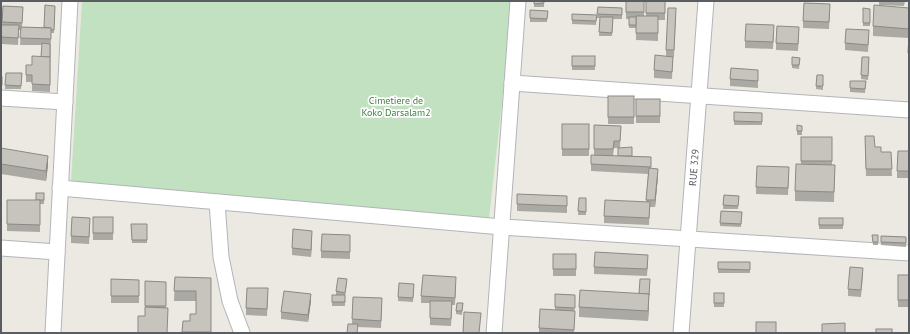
<svg xmlns="http://www.w3.org/2000/svg" width="910" height="334" font-family="'PT Sans',sans-serif">
	<rect width="100%" height="100%" fill="#ece9e2"/>
	<path fill="#c2e1c0" d="M82,1h430l-3,40 -20,177 -418,-36z"/>
	<g fill="none" stroke-linecap="round" stroke-linejoin="round">
		<defs>
			<g id="minor">
				<path d="M512,83l397,27"/>
				<path d="M1,98l64,4"/>
				<path d="M60,188l442,39 407,26"/>
				<path d="M217,202l4,55 9,44 12,32"/>
				<path d="M1,248l56,4"/>
				<path d="M53,333l17,-332"/>
				<path d="M494,333l24,-332"/>
				<path id="s1" d="M681,333l25,-332"/>
			</g>
		</defs>
		<use href="#minor" stroke="#b2b5b8" stroke-width="17"/>
		<use href="#minor" stroke="#fff" stroke-width="15"/>
	</g>
	<g fill="#aba9a3" fill-rule="evenodd">
		<rect x="534" y="1" width="10" height="6"/>
		<path d="M626,1h18v15h2v-15h19v19h-7v21l-22,-1v-21v9h-7v-9h-3z"/>
		<path d="M879,1h26l-1,5 -25,-1z"/>
		<path d="M3,6l20,1 -1,20h22l11,-21 -1,27h-3l-1,59 -18,-1v-9h-6v-17h6l9,-8 1,-12h-22l1,-15h-2l-1,15 -17,-1v-19h1z"/>
		<path d="M598,7l24,1v11h-9l-1,17h-13l1,-18h-3z"/>
		<path d="M863,8l7,1v17h-7z"/>
		<path d="M909,8v52h-1l1,-22 -36,-2v-10z"/>
		<path d="M530,10l18,1 -1,11h-17z"/>
		<path d="M830,11l-1,18 -26,-1v-7z"/>
		<path d="M572,14l25,1 -1,10 -24,-1z"/>
		<path d="M676,15l-2,42h-1l-1,22 -18,-1v-8l12,-14v-6z"/>
		<path d="M774,32l-1,17 -28,-1v-7z"/>
		<path d="M799,34l-1,17 -22,-1v-7z"/>
		<path d="M869,37l-1,15 -23,-2v-7z"/>
		<rect x="572" y="56" width="23" height="14"/>
		<path d="M792,57l8,1 -1,11 -7,-1z"/>
		<path d="M862,57h7l-1,23 -7,-1z"/>
		<path d="M6,73h16l-1,16h-16z"/>
		<path d="M817,75h6v15l-7,-1z"/>
		<path d="M758,77v11l-28,-2v-7z"/>
		<path d="M850,81h16l-1,12 -15,-1z"/>
		<rect x="608" y="96" width="26" height="28"/>
		<rect x="636" y="99" width="24" height="24"/>
		<path d="M762,113v12h-28v-4z"/>
		<rect x="562" y="124" width="27" height="32"/>
		<path d="M594,125l27,1 -1,22 12,8 19,1v12l7,7 -3,31h-5l-1,18 -45,-2v-7l42,-14 2,-28 -57,-3v-7l3,-9zM614,148h4v8h-5z"/>
		<path d="M802,126v9h-5v-4z"/>
		<path d="M865,136l10,11 6,5h10l1,24h-26z"/>
		<path d="M801,137h31v28h3l-1,37 -39,-1v-10l6,-27z"/>
		<path d="M1,148l47,17 -2,16 -45,-7z"/>
		<path d="M909,151v27h-12v-7z"/>
		<path d="M789,174l-1,21 -32,-1v-7z"/>
		<path d="M44,193v11h-4v28l-33,-1v-31h29z"/>
		<path d="M517,194l50,9v10l-50,-2z"/>
		<path d="M724,195l15,1 -1,13h-15z"/>
		<path d="M579,198h7v17h-8z"/>
		<path d="M721,211l21,1 -1,15 -21,-1z"/>
		<rect x="93" y="217" width="20" height="23"/>
		<path d="M819,218l24,7v4h-24z"/>
		<path d="M131,224h16v19h-15z"/>
		<path d="M90,225l-1,19 -18,-1v-7z"/>
		<path d="M872,235h6v10h-5z"/>
		<path d="M881,236l25,1v10l-25,-2z"/>
		<path d="M312,238l-1,19 -19,-2v-7z"/>
		<path d="M350,242v17l-29,-1v-7z"/>
		<rect x="553" y="254" width="23" height="22"/>
		<path d="M648,262l-1,14 -53,-2v-7z"/>
		<rect x="718" y="262" width="32" height="11"/>
		<path d="M863,275l-2,22 -13,-1v-7z"/>
		<rect x="898" y="275" width="11" height="32"/>
		<path d="M175,277l36,1v55h-29l1,-12h7l6,-7v-13h-22z"/>
		<path d="M111,279l28,1v23h-28z"/>
		<path d="M650,279l-1,20 -1,22 -69,-4v-10l60,-13z"/>
		<path d="M166,282v26l-21,8v-10z"/>
		<path d="M347,282l-2,14v10h-13v-11h4v-4z"/>
		<path d="M414,284l-1,18 -15,-1v-4z"/>
		<path d="M456,284l-1,21h-3l-1,21 -21,-1v-22h-9v-7z"/>
		<path d="M714,293l10,10v4h-10z"/>
		<path d="M555,294l20,1 -1,38h-35v-5l16,-18z"/>
		<path d="M268,296l-1,20 -21,-1v-7z"/>
		<path d="M353,297l29,8 -1,23 -23,-1 -6,-3z"/>
		<path d="M311,301l-3,21 -27,-3v-7z"/>
		<path d="M463,303l-1,12 -6,-1v-3z"/>
	</g>
	<g fill="#8b8985">
		<path d="M48,156v9l-2,16v-10z"/>
		<path d="M658,169v7l-3,31v-7z"/>
		<path d="M312,231v7l-1,19v-7z"/>
		<path d="M311,294v7l-3,21v-7z"/>
		<path d="M649,294v10l-1,17v-10z"/>
	</g>
	<g fill="#c7c4be" stroke="#8b8985">
		<path d="M534,1h10v2l-10,1z"/>
		<rect x="626" y="1" width="18" height="11"/>
		<rect x="646" y="1" width="19" height="12"/>
		<path d="M804,3l26,1 -1,18 -26,-1z"/>
		<path d="M45,5l10,1 -1,24h-3v-2l-7,-1z"/>
		<path d="M874,5l35,3v21l-36,-3z"/>
		<path d="M3,6l20,1 -1,16 -20,-1z"/>
		<path d="M598,7l24,1v7l-25,-1z"/>
		<path d="M668,8h8l-2,42h-8z"/>
		<path d="M863,8l7,1v14h-7z"/>
		<path d="M530,10l18,1 -1,8 -17,-1z"/>
		<path d="M572,14l25,1 -1,6 -24,-1z"/>
		<rect x="636" y="16" width="22" height="17"/>
		<path d="M600,17h13l-1,16 -13,-1z"/>
		<rect x="629" y="17" width="7" height="8"/>
		<path d="M746,24l28,1 -1,17 -28,-1z"/>
		<path d="M1,25h18l-1,13 -17,-1z"/>
		<path d="M777,26l22,1 -1,17 -22,-1z"/>
		<path d="M21,27l30,1v11l-31,-1z"/>
		<path d="M846,29l23,1 -1,15 -23,-2z"/>
		<path d="M909,35v18h-1z"/>
		<path d="M42,43l8,1v13h-9z"/>
		<path d="M655,55l18,2 -1,15 -18,-2z"/>
		<path d="M32,56l18,1v28l-18,-1v-9h-6v-10h6z"/>
		<rect x="572" y="56" width="23" height="10"/>
		<path d="M792,57l8,1 -1,7h-7z"/>
		<path d="M862,57h7l-1,19 -7,-1z"/>
		<path d="M731,68l27,2v11l-28,-2z"/>
		<path d="M6,73h16l-1,13 -16,-1z"/>
		<path d="M817,75h6v11h-7z"/>
		<rect x="1" y="77" width="1" height="8"/>
		<path d="M850,81h16l-1,8 -15,-1z"/>
		<rect x="608" y="96" width="26" height="21"/>
		<rect x="636" y="99" width="24" height="17"/>
		<path d="M734,112l28,1v9l-28,-1z"/>
		<rect x="562" y="124" width="27" height="25"/>
		<path d="M594,125l27,1 -1,15h-6l-1,8h-19z"/>
		<path d="M797,125l5,1v5h-5z"/>
		<path d="M865,136h9l1,11h6v5h10l1,17h-26z"/>
		<rect x="801" y="137" width="31" height="24"/>
		<path d="M632,147v9h-14v-8z"/>
		<path d="M1,148l47,8 -2,15 -45,-7z"/>
		<path d="M898,151h11v20h-12z"/>
		<path d="M591,155l60,2v10l-60,-3z"/>
		<path d="M796,164l39,1 -1,27 -39,-1z"/>
		<path d="M757,166l32,1 -1,21 -32,-1z"/>
		<path d="M649,168l9,1 -3,31h-9z"/>
		<rect x="36" y="193" width="8" height="7"/>
		<path d="M517,194l50,2v10l-50,-2z"/>
		<path d="M724,195l15,1 -1,10 -15,-1z"/>
		<path d="M579,198h7v14l-8,-1z"/>
		<path d="M7,200h33v25l-33,-1z"/>
		<path d="M605,200l45,2 -1,16 -45,-2z"/>
		<path d="M721,211l21,1 -1,12 -21,-1z"/>
		<path d="M72,217l18,1 -1,19 -18,-1z"/>
		<rect x="93" y="217" width="20" height="16"/>
		<rect x="819" y="218" width="24" height="7"/>
		<path d="M131,224h16v16h-15z"/>
		<path d="M293,229l19,2 -1,19 -19,-2z"/>
		<path d="M322,234l28,1v17l-29,-1z"/>
		<path d="M872,235h6v7h-5z"/>
		<path d="M881,236l25,1v6l-25,-1z"/>
		<path d="M595,252l53,3 -1,14 -53,-2z"/>
		<rect x="553" y="254" width="23" height="15"/>
		<path d="M718,262h32v8l-32,-1z"/>
		<path d="M850,267l13,1 -2,22 -13,-1z"/>
		<path d="M423,275l33,2 -1,21 -34,-2z"/>
		<rect x="898" y="275" width="11" height="25"/>
		<path d="M175,277l36,1v54h-29l1,-11h7v-7h6v-23h-22z"/>
		<path d="M338,278l9,1 -2,14 -9,-2z"/>
		<path d="M111,279l28,1v16h-28z"/>
		<path d="M640,279h10l-1,16v-1h-10z"/>
		<path d="M145,281l21,1v24h-21z"/>
		<path d="M399,283l15,1 -1,14 -15,-1z"/>
		<path d="M247,288h21l-1,21 -21,-1z"/>
		<path d="M580,290l69,4 -1,17 -69,-4z"/>
		<path d="M284,291l27,3 -3,21 -27,-3z"/>
		<rect x="714" y="293" width="10" height="10"/>
		<path d="M555,294l20,1v13l-20,-1z"/>
		<rect x="332" y="295" width="13" height="7"/>
		<path d="M353,297l29,1 -1,23 -29,-2z"/>
		<path d="M430,301h22l-1,18 -21,-1z"/>
		<path d="M457,303h6l-1,8h-6z"/>
		<path d="M145,307l23,1 -1,25h-29v-17h7z"/>
		<path d="M540,309l35,2 -1,19 -35,-2z"/>
		<path d="M464,312l17,1 -2,20h-16z"/>
		<rect x="756" y="322" width="20" height="11"/>
		<path d="M845,323v10h-23v-9z"/>
		<path d="M348,324h10l-1,9h-10z"/>
		<rect x="876" y="329" width="16" height="4"/>
	</g>
	<g text-anchor="middle" dominant-baseline="central" stroke-width="3.5" stroke-linejoin="round" paint-order="stroke">
		<g font-size="10" fill="#3c7f3c" stroke="#fff">
			<text x="396" y="100">Cimetiere de<tspan x="396" dy="12">Koko Darsalam2</tspan></text>
		</g>
		<g font-size="10" fill="#5a5e61" stroke="#fff">
			<text stroke="none"><textPath href="#s1" startOffset="166">RUE 329</textPath></text>
		</g>
	</g>
	<rect width="910" height="334" fill="none" stroke="#5a5e61" stroke-width="4"/>
</svg>
